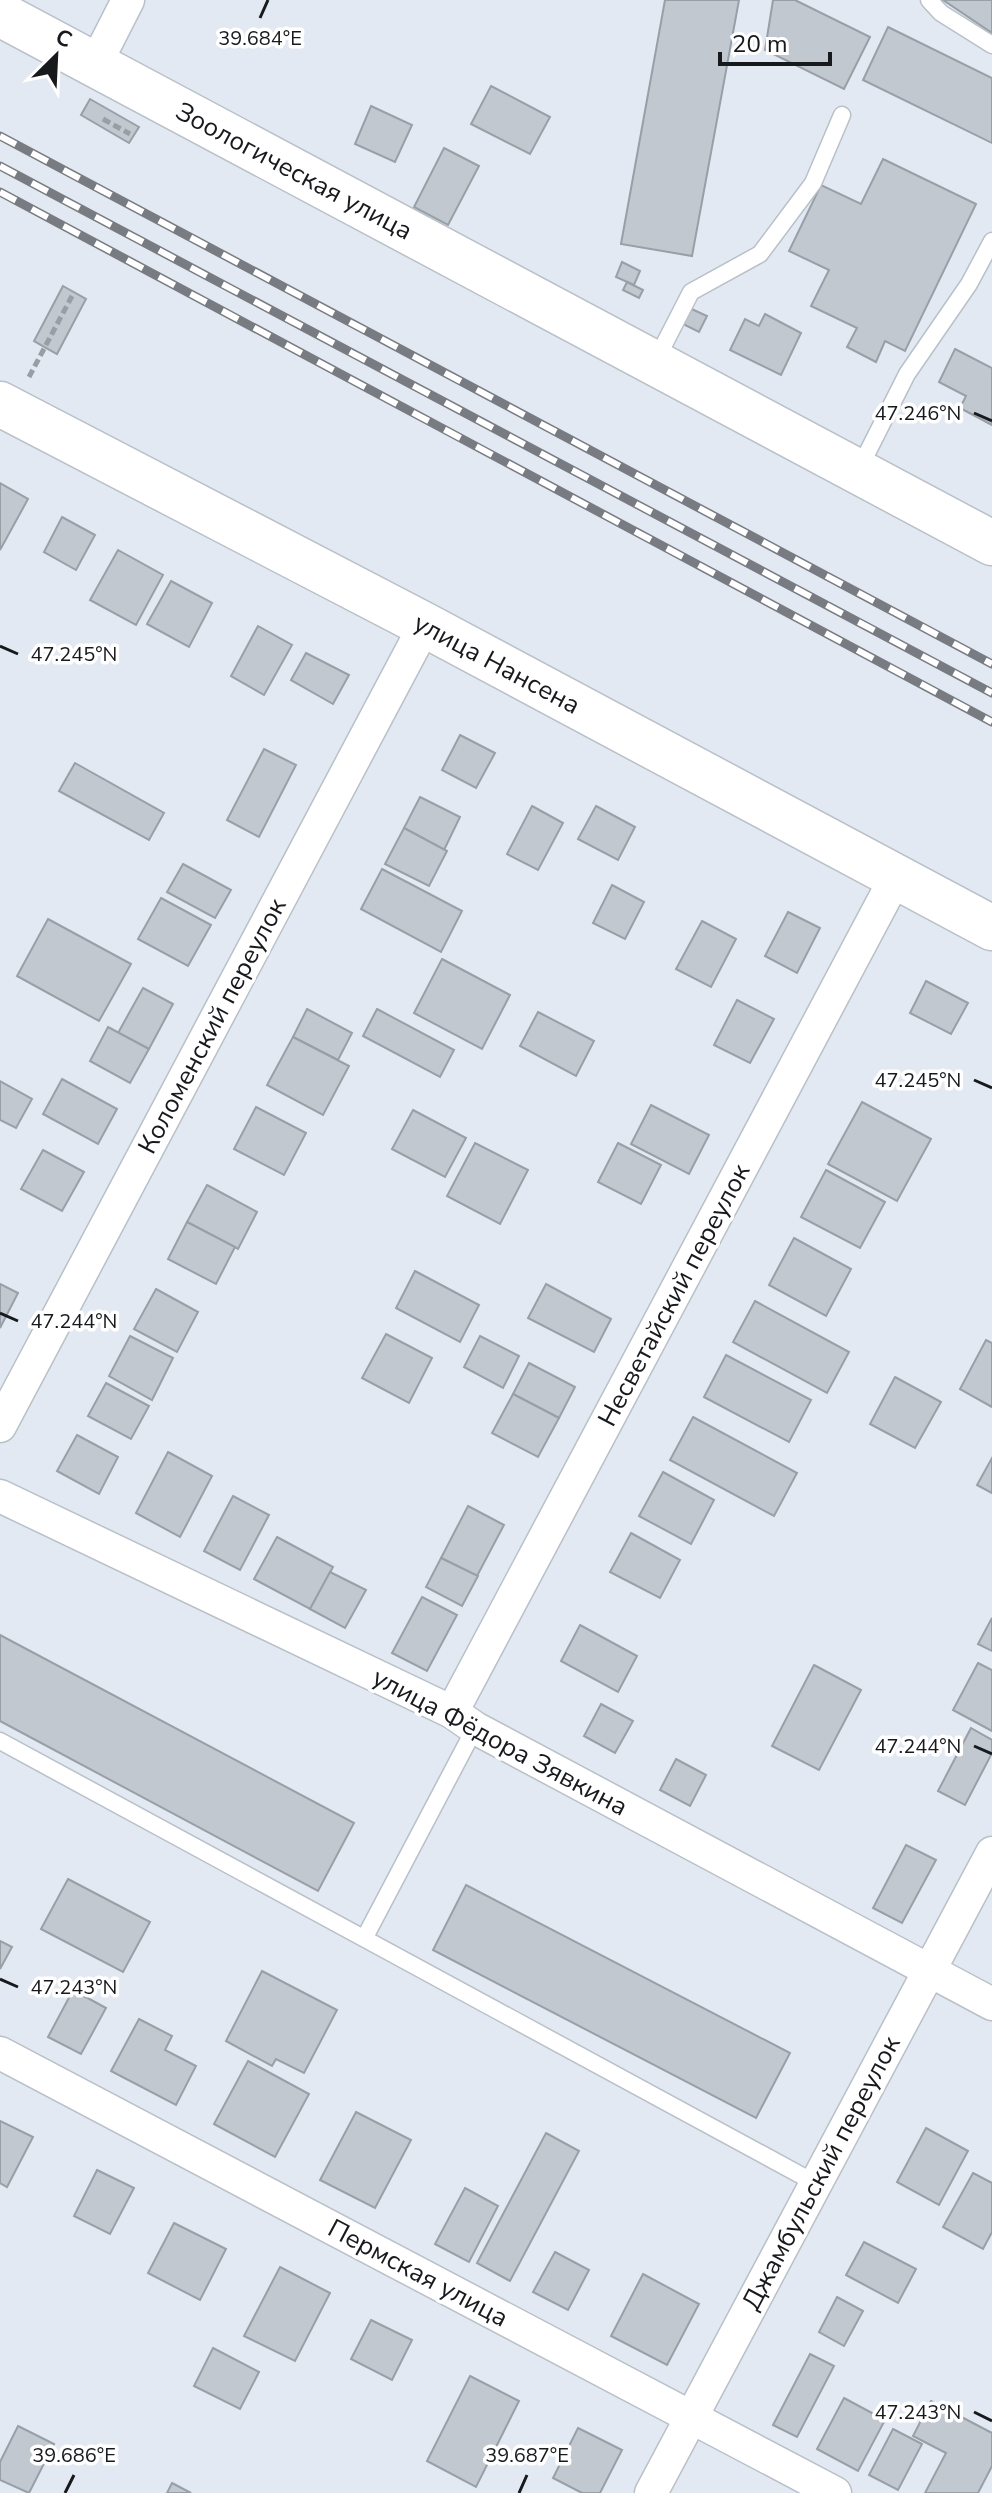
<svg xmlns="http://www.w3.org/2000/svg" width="992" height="2493" font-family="'Nunito Sans',sans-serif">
	<rect width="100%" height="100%" fill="#e3e9f2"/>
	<g fill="#c1c8d0" stroke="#999fa7" stroke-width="2">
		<path d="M665,0h74l-47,256 -71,-12z"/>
		<path d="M773,0h22l75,37 -26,52 -79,-39z"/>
		<path d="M943,0h49v33z"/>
		<path d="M888,27l104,51v65l-129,-63z"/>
		<path d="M491,86l59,31 -20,37 -59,-30z"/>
		<path d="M90,99l49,28 -10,16 -48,-28z"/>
		<path d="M371,106l41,19 -17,37 -40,-18z"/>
		<path d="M444,148l35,18 -31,59 -34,-18z"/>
		<path d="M883,159l93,45 -71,147 -20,-10 -9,21 -29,-15 10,-19 -46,-22 18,-36 -40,-19 32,-66 40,19z"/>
		<path d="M622,262l18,9 -6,14 -18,-8z"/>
		<path d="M627,282l16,8 -4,8 -16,-8z"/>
		<path d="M63,286l23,13 -29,55 -23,-13z"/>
		<path d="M685,306l22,10 -8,16 -22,-11z"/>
		<path d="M765,314l36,19 -20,42 -51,-25 15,-31 14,7z"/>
		<path d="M955,349l37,19v57l-32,-17 6,-12 -27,-14z"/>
		<path d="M0,483l28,16 -28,51z"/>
		<path d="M62,517l33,18 -19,35 -32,-18z"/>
		<path d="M118,550l45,25 -27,50 -46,-25z"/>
		<path d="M171,581l41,22 -23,44 -42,-23z"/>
		<path d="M258,626l34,19 -28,50 -33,-19z"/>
		<path d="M306,653l43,22 -16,29 -42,-24z"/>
		<path d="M460,735l35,18 -19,35 -34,-18z"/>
		<path d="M264,749l32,16 -37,72 -32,-17z"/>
		<path d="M75,763l89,50 -15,27 -90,-49z"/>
		<path d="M420,797l40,20 -16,33 -40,-22z"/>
		<path d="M532,806l31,17 -25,47 -31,-16z"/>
		<path d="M596,806l39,21 -17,33 -40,-21z"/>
		<path d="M404,828l43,23 -18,35 -44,-22z"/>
		<path d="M183,864l48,26 -16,28 -48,-26z"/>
		<path d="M382,869l80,42 -21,41 -80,-43z"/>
		<path d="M612,885l32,17 -19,37 -32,-16z"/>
		<path d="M161,898l50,27 -23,41 -50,-27z"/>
		<path d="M788,912l32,16 -23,45 -32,-17z"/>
		<path d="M48,919l83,45 -32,57 -82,-45z"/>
		<path d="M702,921l34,18 -25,48 -35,-18z"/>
		<path d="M442,959l68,36 -28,54 -68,-36z"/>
		<path d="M926,981l42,22 -17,31 -41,-21z"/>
		<path d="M143,988l30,16 -24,45 -31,-16z"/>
		<path d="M737,1000l37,19 -24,44 -36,-18z"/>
		<path d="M307,1009l45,24 -14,27 -45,-23z"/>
		<path d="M377,1009l77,41 -14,27 -77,-41z"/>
		<path d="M538,1012l56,29 -18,35 -56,-30z"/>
		<path d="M108,1027l41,22 -19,34 -40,-22z"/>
		<path d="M293,1037l56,29 -26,49 -56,-30z"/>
		<path d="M62,1079l55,30 -19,35 -55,-30z"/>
		<path d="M0,1081l32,18 -16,29 -16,-8z"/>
		<path d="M862,1102l69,37 -34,62 -69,-37z"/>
		<path d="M651,1105l58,30 -20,39 -58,-30z"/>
		<path d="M256,1107l50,26 -22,42 -50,-26z"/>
		<path d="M413,1110l53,28 -21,39 -53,-28z"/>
		<path d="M475,1143l53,27 -28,54 -53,-28z"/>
		<path d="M618,1143l43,22 -20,39 -43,-22z"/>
		<path d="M43,1150l41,22 -22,39 -41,-22z"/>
		<path d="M826,1170l59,32 -25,46 -59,-31z"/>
		<path d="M207,1185l50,27 -19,37 -51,-27z"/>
		<path d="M187,1222l48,25 -19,37 -48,-25z"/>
		<path d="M794,1238l57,31 -25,47 -57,-31z"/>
		<path d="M415,1271l64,34 -19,37 -64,-34z"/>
		<path d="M0,1284l18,9 -18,35z"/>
		<path d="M546,1284l65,35 -17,33 -66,-34z"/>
		<path d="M156,1289l42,23 -21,40 -43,-23z"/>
		<path d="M755,1301l94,51 -22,41 -94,-51z"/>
		<path d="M386,1334l46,24 -23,45 -47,-25z"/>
		<path d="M130,1336l43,22 -21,42 -43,-24z"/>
		<path d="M480,1336l39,20 -16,32 -39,-21z"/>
		<path d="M986,1340l6,3v64l-32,-18z"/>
		<path d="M726,1355l85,45 -22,42 -85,-45z"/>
		<path d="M529,1363l46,24 -16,31 -46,-24z"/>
		<path d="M895,1377l46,25 -26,46 -45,-24z"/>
		<path d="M106,1383l43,23 -18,33 -43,-23z"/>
		<path d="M513,1394l46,24 -21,39 -46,-24z"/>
		<path d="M693,1417l104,56 -23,43 -104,-56z"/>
		<path d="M77,1435l41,22 -19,37 -42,-23z"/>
		<path d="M168,1452l44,24 -32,61 -44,-24z"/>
		<path d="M992,1458v35l-15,-8z"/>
		<path d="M663,1472l51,28 -23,44 -52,-28z"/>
		<path d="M233,1496l36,19 -29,55 -36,-19z"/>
		<path d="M468,1506l36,19 -27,51 -36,-18z"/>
		<path d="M631,1533l49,27 -20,38 -50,-26z"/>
		<path d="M277,1537l56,30 -23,42 -56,-30z"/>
		<path d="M441,1558l37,18 -16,30 -36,-19z"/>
		<path d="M330,1572l36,18 -21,38 -35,-19z"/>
		<path d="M422,1597l35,18 -30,56 -35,-18z"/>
		<path d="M992,1618v33l-14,-7z"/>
		<path d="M580,1625l57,31 -19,36 -57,-31z"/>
		<path d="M0,1635l354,188 -36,68 -318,-170z"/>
		<path d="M978,1663l14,7v61l-39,-21z"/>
		<path d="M814,1665l47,25 -42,80 -47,-24z"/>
		<path d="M601,1704l32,17 -18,32 -31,-17z"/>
		<path d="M971,1728l21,12v13l-27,52 -27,-14z"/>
		<path d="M676,1759l30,16 -16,31 -30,-16z"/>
		<path d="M906,1845l30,15 -34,63 -29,-15z"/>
		<path d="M68,1879l82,43 -27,50 -82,-43z"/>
		<path d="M466,1885l324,168 -34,65 -323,-168z"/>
		<path d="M0,1941l12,6 -12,22z"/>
		<path d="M262,1971l75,39 -33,63 -28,-14 -4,7 -46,-25z"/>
		<path d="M73,1990l33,18 -25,46 -33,-17z"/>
		<path d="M139,2019l33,17 -7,14 31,16 -20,39 -65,-34z"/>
		<path d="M248,2061l61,33 -34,63 -61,-33z"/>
		<path d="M356,2112l55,28 -36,68 -55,-28z"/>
		<path d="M0,2121l33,16 -26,50 -7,-4z"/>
		<path d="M926,2128l42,23 -29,54 -42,-23z"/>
		<path d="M546,2133l33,18 -69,130 -33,-18z"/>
		<path d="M97,2170l37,18 -24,46 -36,-18z"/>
		<path d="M973,2173l19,10v49l-9,17 -40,-22z"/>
		<path d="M465,2188l33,18 -29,56 -34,-18z"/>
		<path d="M174,2223l52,26 -26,51 -52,-27z"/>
		<path d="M864,2242l52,27 -18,34 -52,-28z"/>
		<path d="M555,2252l34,18 -21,40 -35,-18z"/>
		<path d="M280,2267l50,26 -35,68 -51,-25z"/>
		<path d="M643,2274l56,30 -32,61 -56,-29z"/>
		<path d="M837,2297l26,14 -19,35 -25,-14z"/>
		<path d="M371,2320l41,20 -20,40 -41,-21z"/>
		<path d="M213,2348l46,24 -19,37 -46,-23z"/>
		<path d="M810,2354l24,12 -37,71 -24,-12z"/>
		<path d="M470,2376l49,25 -43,86 -49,-26z"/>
		<path d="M844,2398l41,22 -27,51 -41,-22z"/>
		<path d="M931,2401l61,32v33l-14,27h-53l21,-40 -33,-17z"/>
		<path d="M18,2426l36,18 -25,49 -29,-13v-18z"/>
		<path d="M578,2428l44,22 -22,43h-18l-29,-15z"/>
		<path d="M893,2429l29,15 -24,46 -29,-15z"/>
		<path d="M172,2483l19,10h-24z"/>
	</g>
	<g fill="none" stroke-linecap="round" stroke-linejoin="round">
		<defs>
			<g id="lane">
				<path d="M929,0l12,13 51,32"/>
				<path d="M655,362l36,-70 69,-38 53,-71 29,-68"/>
				<path d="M858,471l49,-97 62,-90 23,-43"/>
				<path d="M0,1741l817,443"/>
				<path d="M365,1937l110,-209"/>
			</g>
			<g id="street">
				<path d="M95,65l33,-65"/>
				<path d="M0,1426l425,-801"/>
				<path d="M0,1496l452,216 23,16 517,276"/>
				<path d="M452,1712l444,-835"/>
				<path d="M0,2053l835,440"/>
				<path d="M651,2493l341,-640"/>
			</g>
			<path id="secondary" d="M0,404l425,221 567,303"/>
			<path id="primary" d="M0,14l992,529"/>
		</defs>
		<use href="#lane" stroke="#b9c0c8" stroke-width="19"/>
		<use href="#street" stroke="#b9c0c8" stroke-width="35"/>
		<use href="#secondary" stroke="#b9c0c8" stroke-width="47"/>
		<use href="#primary" stroke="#b9c0c8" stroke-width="47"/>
		<g stroke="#999da4" stroke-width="5" stroke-dasharray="8 4" stroke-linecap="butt">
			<path d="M103,119l27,15"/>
			<path d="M29,377l43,-81"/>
		</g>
		<use href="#lane" stroke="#fff" stroke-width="16"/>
		<use href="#street" stroke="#fff" stroke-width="32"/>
		<use href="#secondary" stroke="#fff" stroke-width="44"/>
		<use href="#primary" stroke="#fff" stroke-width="44"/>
		<defs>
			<g id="rail">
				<path d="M0,136l992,528"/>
				<path d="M0,166l992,527"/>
				<path d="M0,192l992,530"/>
			</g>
		</defs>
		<use href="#rail" stroke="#787c82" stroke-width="9"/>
		<use href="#rail" stroke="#fff" stroke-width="6" stroke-dasharray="18" stroke-linecap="butt"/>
	</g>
	<path fill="none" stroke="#17191c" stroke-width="3" d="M260,18l8,-18M974,413l18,8M0,646l18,8M974,1080l18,8M0,1313l18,8M974,1746l18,8M0,1979l18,8M974,2412l18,9M65,2493l9,-18M519,2493l8,-18"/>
	<g text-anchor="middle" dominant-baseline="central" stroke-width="7" stroke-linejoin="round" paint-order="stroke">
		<g font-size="26" fill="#17191c" stroke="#fff">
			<text transform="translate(294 171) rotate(28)">Зоологическая улица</text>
			<text transform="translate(497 664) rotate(28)">улица Нансена</text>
			<text transform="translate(212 1026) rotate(-62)">Коломенский переулок</text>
			<text transform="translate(674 1295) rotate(-62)">Несветайский переулок</text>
			<text transform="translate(500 1742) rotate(28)">улица Фёдора Зявкина</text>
			<text transform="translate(821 2173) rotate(-62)">Джамбульский переулок</text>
			<text transform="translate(418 2273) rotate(28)">Пермская улица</text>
		</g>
	</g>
	<g font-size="20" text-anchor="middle" fill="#17191c" stroke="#fff" stroke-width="7" stroke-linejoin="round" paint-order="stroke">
		<text x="260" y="45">39.684°E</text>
		<text x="918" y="420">47.246°N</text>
		<text x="74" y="661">47.245°N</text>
		<text x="918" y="1087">47.245°N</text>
		<text x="74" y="1328">47.244°N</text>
		<text x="918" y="1753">47.244°N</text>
		<text x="74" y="1994">47.243°N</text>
		<text x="918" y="2419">47.243°N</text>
		<text x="74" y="2462">39.686°E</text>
		<text x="527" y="2462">39.687°E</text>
	</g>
	<g transform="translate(56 56) rotate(24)" stroke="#ffffff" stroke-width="6" paint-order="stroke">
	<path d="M0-6L14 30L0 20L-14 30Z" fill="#17191c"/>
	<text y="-12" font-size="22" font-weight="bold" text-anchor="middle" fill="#17191c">С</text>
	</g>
	<path d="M720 52v12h110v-12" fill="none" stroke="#17191c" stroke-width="4"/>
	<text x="732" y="52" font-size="24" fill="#17191c" stroke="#ffffff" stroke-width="6" paint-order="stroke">20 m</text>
</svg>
